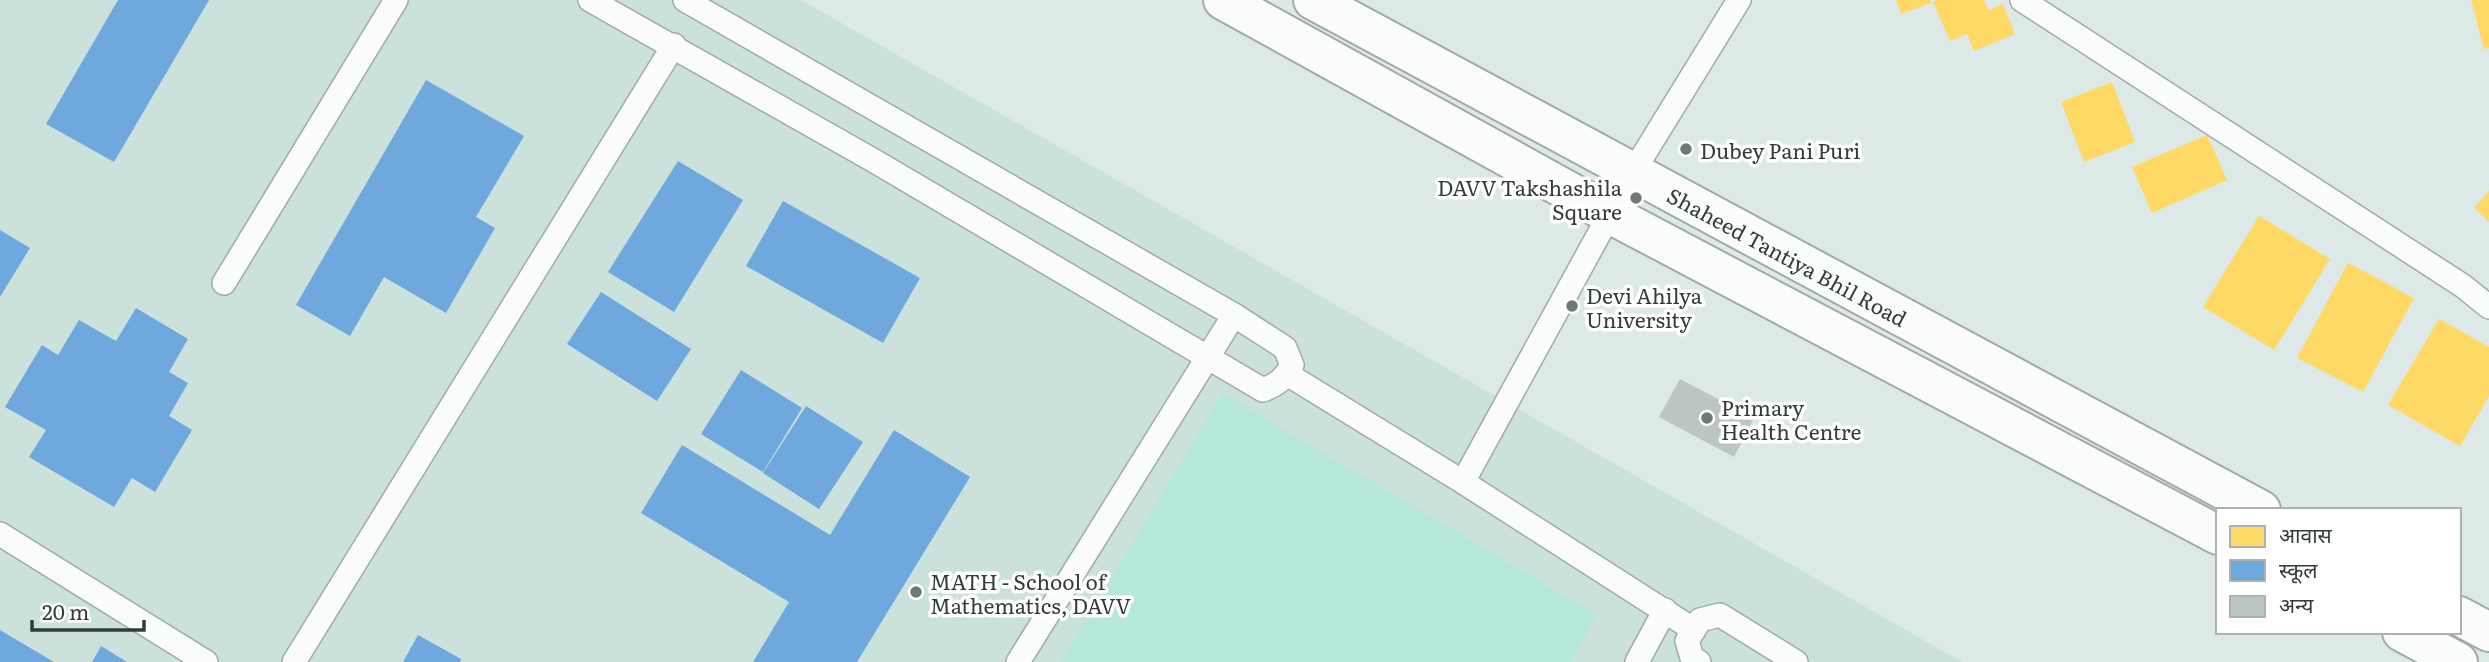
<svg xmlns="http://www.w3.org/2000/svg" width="2489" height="662" font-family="Literata,'Noto Sans Devanagari',serif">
	<rect width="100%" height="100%" fill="#dde9e6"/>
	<path fill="#cbe1dc" d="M0,0h801l1161,662h-1962z"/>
	<path fill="#b6e7dd" d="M1222,393l375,222 -26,47h-510z"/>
	<g fill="#ffd966">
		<path d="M1896,0h34l1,3 -30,11z"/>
		<path d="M1937,0h47l4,10 15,-6 12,30 -41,17 -7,-17 -17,7 -17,-39z"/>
		<path d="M2471,0h18v48l-5,1z"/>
		<path d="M2112,82l23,60 -51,20 -23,-60z"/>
		<path d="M2207,135l20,45 -75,33 -20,-46z"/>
		<path d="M2489,191v31l-15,-14z"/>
		<path d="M2259,216l71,43 -56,91 -71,-43z"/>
		<path d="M2348,263l66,35 -51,94 -66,-34z"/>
		<path d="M2439,319l50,28v49l-29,50 -72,-41z"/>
	</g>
	<g fill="#6fa8dc">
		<path d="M118,0h91l-95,162 -68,-38z"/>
		<path d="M426,80l98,56 -48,81 19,11 -49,85 -62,-36 -34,59 -54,-31z"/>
		<path d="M678,161l65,39 -69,112 -66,-40z"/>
		<path d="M783,201l137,77 -37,65 -137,-77z"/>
		<path d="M0,230l30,18 -30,49z"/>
		<path d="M601,292l90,57 -34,52 -90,-57z"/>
		<path d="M136,308l52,31 -19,33 19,11 -19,33 23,14 -37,62 -23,-14 -18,29 -85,-50 17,-27 -41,-23 37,-62 16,10 21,-35 37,21z"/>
		<path d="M741,370l61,38 -39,64 -62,-38z"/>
		<path d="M806,406l57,36 -44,67 -56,-36z"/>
		<path d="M894,430l76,47 -113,185h-104l36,-60 -148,-89 41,-68 148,90z"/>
		<path d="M0,630l54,32h-54z"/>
		<path d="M418,635l43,24 -1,3h-57z"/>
		<path d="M101,646l26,16h-35z"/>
	</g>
	<path fill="#bbc5c3" d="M1680,379l74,39 -20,39 -75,-40z"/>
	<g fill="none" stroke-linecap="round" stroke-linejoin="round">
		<defs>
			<g id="lane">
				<path d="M590,0l281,159 392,231c15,-6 21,-11 29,-25l-7,-17 -51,-33 -549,-315"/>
				<path d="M2022,0l441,286 26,21"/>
				<path d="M224,283l172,-283"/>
				<path d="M1287,374l176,108 231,148"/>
				<path d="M1463,482l170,-310 106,-172"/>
				<path d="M0,534l206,128"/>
				<path d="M294,662l380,-617"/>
				<path d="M1018,662l216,-347"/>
				<path d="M1637,662l28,-52"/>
				<path d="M1699,662l-7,-4 -5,-17 13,-21 20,-5 76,47"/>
			</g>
			<g id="secondary">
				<path d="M1223,0l387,214 608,321"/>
				<path id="s1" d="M1313,0l948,510"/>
				<path d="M2459,616l30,16"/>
				<path d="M2402,632l56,30"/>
			</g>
		</defs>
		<use href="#lane" stroke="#a0aaa7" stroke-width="26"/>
		<use href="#secondary" stroke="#a0aaa7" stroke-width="42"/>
		<use href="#lane" stroke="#fafcfb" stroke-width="23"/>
		<use href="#secondary" stroke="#fafcfb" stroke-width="38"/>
	</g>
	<g fill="#6e7976" stroke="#fff" stroke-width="2.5">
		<circle cx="1686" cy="149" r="7"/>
		<circle cx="1636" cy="198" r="7"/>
		<circle cx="1572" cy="306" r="7"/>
		<circle cx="1707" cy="418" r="7"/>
		<circle cx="916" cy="592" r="7"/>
	</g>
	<g text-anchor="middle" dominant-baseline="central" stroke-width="7" stroke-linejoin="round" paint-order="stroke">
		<g font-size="21" fill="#333c3a" stroke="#fff" text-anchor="start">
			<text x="1700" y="149">Dubey Pani Puri</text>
			<text x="1622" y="186" text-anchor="end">DAVV Takshashila<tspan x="1622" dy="24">Square</tspan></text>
			<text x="1586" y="294">Devi Ahilya<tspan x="1586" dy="24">University</tspan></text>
			<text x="1721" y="406">Primary<tspan x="1721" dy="24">Health Centre</tspan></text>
			<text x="930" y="580">MATH - School of<tspan x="930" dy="24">Mathematics, DAVV</tspan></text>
		</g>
		<g font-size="21" fill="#333c3a" stroke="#fff">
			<text stroke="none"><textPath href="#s1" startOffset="539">Shaheed Tantiya Bhil Road</textPath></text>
		</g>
	</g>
	<rect x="2216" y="508" width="245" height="126" fill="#ffffff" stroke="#adb1b0" stroke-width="2"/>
	<rect x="2230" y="526" width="35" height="21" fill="#ffd966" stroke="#adb1b0" stroke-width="2"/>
	<text x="2279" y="543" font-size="21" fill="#333c3a">आवास</text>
	<rect x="2230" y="560" width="35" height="21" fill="#6fa8dc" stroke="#adb1b0" stroke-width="2"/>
	<text x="2279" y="578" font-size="21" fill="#333c3a">स्कूल</text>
	<rect x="2230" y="596" width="35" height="21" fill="#bbc5c3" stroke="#adb1b0" stroke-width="2"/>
	<text x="2279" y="613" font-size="21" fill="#333c3a">अन्य</text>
	<path d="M32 620v10h112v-10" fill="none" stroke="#333c3a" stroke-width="3.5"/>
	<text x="42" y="620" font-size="21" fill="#333c3a" stroke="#ffffff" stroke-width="5" paint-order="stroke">20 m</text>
</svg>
